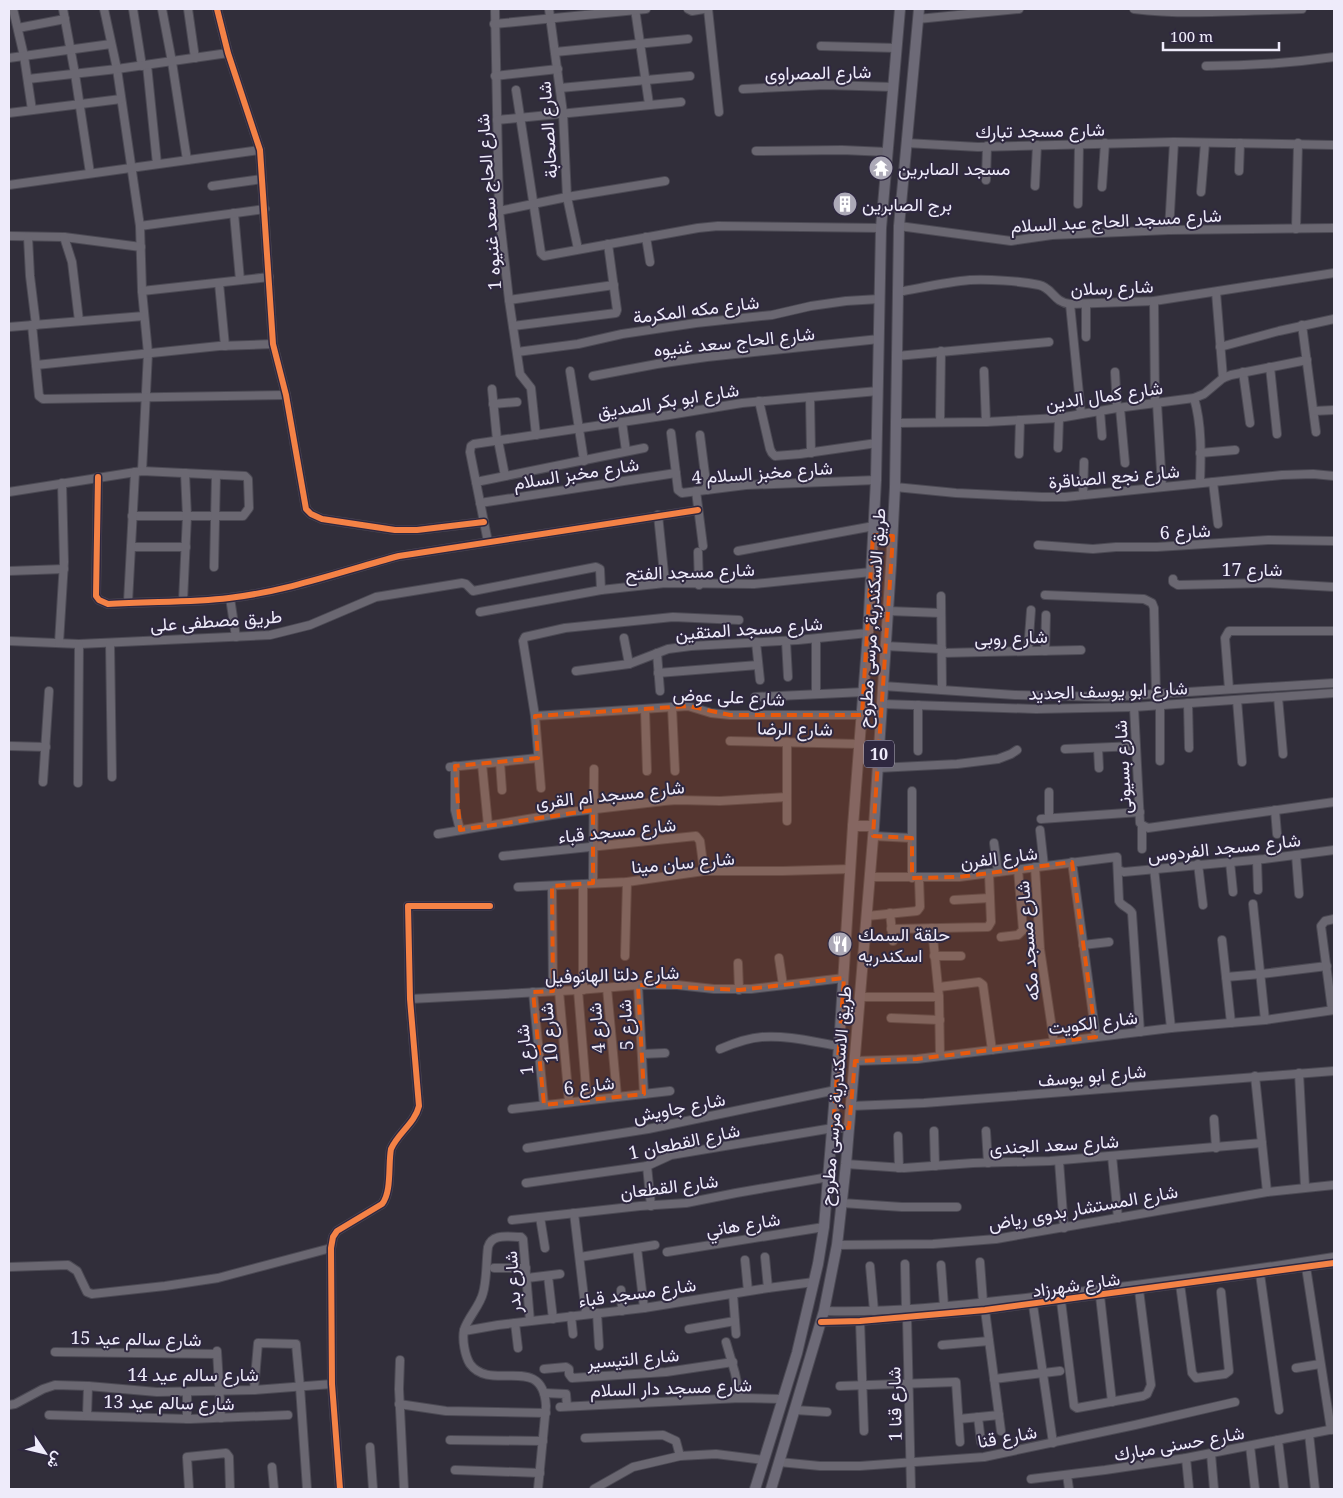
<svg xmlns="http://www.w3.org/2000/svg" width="1343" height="1498" font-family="'Noto Serif',Vazirmatn,serif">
	<rect width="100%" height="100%" fill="#312e3a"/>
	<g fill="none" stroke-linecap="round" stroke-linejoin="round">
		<defs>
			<g id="minor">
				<path d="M13,9l11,47 8,54"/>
				<path d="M63,9l12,65 15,99"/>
				<path d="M104,9l13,60 23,157 2,65 6,62 -6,118"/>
				<path d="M133,9l9,57"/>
				<path d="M162,9l10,53 15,98"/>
				<path d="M188,9l7,49"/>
				<path d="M217,9l11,44 32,97 13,194 13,51 20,114 5,5 11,5 73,11h22l67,-8"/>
				<path d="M495,9l4,202 10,89 11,74 11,14 5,47"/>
				<path d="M549,9l14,104 4,84 11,52"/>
				<path d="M635,9l14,95"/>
				<path d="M688,9l4,2 12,-2"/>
				<path d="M708,9l11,103"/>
				<path d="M1134,9c55,7 111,1 168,0"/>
				<path d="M918,19l101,-10"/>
				<path d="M494,24l152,-15"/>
				<path d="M18,28l47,-9"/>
				<path d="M821,46l76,2"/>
				<path d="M555,52l133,-13"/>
				<path d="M9,58l102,-14"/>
				<path d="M147,65l10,99"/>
				<path d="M1206,66c43,0 85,-3 128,-9"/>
				<path d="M495,76l63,-7"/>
				<path d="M28,79l89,-10 111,-16"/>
				<path d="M560,88l130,-12"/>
				<path d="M743,89l82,-4 68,2"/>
				<path d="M516,90l25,163 3,3 154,-28 20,-2 163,2"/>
				<path d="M9,113l112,-14"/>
				<path d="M497,120l184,-18"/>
				<path d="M906,143l72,4 196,-5 160,3"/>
				<path d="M756,151l86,-1 45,2"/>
				<path d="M1239,171l1,-28"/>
				<path d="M986,180l1,-34"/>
				<path d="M9,185l251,-35"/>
				<path d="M212,186l50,-7"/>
				<path d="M1035,186l2,-41"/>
				<path d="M1102,187l3,-44"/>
				<path d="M1201,192l4,-49"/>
				<path d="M1078,204l1,-60"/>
				<path d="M499,211l68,-14 98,-16"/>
				<path d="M234,213l6,67"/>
				<path d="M140,226l125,-17"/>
				<path d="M899,226l112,15 41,-6 117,-5 165,-2"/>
				<path d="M1296,229l2,-86"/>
				<path d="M1169,230l5,-88"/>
				<path d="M9,236l55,1 77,10"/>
				<path d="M28,237l2,39 6,49"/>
				<path d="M64,237l8,25 7,59"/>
				<path d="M646,237l4,25"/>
				<path d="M219,283l6,63"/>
				<path d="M142,291l127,-14"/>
				<path d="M898,292c23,-4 48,-10 72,-12 18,-1 50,1 69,5 14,3 14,17 31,19l84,-3 180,-28"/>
				<path d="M1216,292l7,86"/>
				<path d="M509,300l105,-15"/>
				<path d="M1154,301l1,102"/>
				<path d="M1070,304l11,110"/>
				<path d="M1086,304v33"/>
				<path d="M32,325l7,71 4,3 243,-4"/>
				<path d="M1302,325l14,107"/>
				<path d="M513,326l103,-13 1,-3 -9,-66"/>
				<path d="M9,327l135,-11"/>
				<path d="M1220,347l59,-16 55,-12"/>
				<path d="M517,352l61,-8 44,-10 74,-11 76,-8 39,-9 35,-5 33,-2"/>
				<path d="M897,356l152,-14"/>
				<path d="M36,365l183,-19 54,-2"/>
				<path d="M1270,367l7,67"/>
				<path d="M570,371l14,90"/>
				<path d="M984,371l2,51"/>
				<path d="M1115,372l2,36"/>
				<path d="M1243,372l7,51"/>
				<path d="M593,376l64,-12 50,-7 172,-18"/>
				<path d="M492,389l5,51"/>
				<path d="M810,397l1,56"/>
				<path d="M1194,398c8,27 7,57 6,85"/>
				<path d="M759,401l11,48 2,4 3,3 25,-2 77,-11"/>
				<path d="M1157,403l5,84"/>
				<path d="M493,404l24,-2"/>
				<path d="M1120,408l5,55"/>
				<path d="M1100,411l2,25"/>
				<path d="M1314,411l20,-1"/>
				<path d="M622,422l4,29"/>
				<path d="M940,422l1,-71"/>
				<path d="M896,423l90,-1 73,-4 58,-10 77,-10 10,-4 19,-16 8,-3 76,-15"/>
				<path d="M671,433l7,57 4,3 64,-8 130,-5"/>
				<path d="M700,435l7,55"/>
				<path d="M498,440l7,36"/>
				<path d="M1058,448l1,-30"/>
				<path d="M1200,453l35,-3"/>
				<path d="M1019,454l1,-34"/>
				<path d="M98,477l-2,119 3,4 9,4c40,-3 81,-1 121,-6 59,-7 114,-27 170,-42l299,-46"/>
				<path d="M476,482l168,-34"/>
				<path d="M1213,482l5,42"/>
				<path d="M895,487l61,6 86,4h23l217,-22 31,-1 21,2"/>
				<path d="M696,491l7,55"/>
				<path d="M9,492l133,-21 103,5 3,3 1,29 -6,8h-111"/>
				<path d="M1083,495l1,-33"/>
				<path d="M480,503l196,-30"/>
				<path d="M658,515l7,68"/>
				<path d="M488,542l-18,-90 1,-6 3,-2 195,-29 73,-12 136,-12"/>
				<path d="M1038,545l55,4 23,-2h41l111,-7 66,1"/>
				<path d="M131,547h55"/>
				<path d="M738,551l136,-25"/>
				<path d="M698,552l1,33"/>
				<path d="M214,567l2,-92"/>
				<path d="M9,571l55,-2"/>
				<path d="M1173,579v3l5,3 89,-2 67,4"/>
				<path d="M1045,595l99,4 8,4 2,5 2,86"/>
				<path d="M941,596l1,94"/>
				<path d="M230,598l6,39"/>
				<path d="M183,601l4,-85 -2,-43"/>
				<path d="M128,602l7,-130"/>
				<path d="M888,611l53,2"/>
				<path d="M480,612l121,-22 64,-7 89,1 117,-12"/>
				<path d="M624,638l5,26"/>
				<path d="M816,639v55"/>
				<path d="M9,641l70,3 191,-9 40,-10 66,-28 86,-14 4,1 7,7 123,-24 4,2 1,21"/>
				<path d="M786,641l2,36"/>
				<path d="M756,642l4,38"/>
				<path d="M59,643l5,-81 -2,-79"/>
				<path d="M110,643l2,134"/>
				<path d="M885,646l57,3"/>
				<path d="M1028,651l3,-41"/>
				<path d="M1045,651l1,-36"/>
				<path d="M657,653l3,38"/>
				<path d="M942,653l139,-3"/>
				<path d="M576,671l53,-7 39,-15 23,-3 107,-6 70,-7"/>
				<path d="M658,673l100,-8"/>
				<path d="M883,686l132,9 92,2 227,-14"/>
				<path d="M1229,689l-4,-51 4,-7h105"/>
				<path d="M755,697l109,-5"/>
				<path d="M1278,697l5,57"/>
				<path d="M1237,700l5,62"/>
				<path d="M1188,703l1,45"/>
				<path d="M882,704l154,5 98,-2 200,-14"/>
				<path d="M918,705v46"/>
				<path d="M1160,706v55"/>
				<path d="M672,707l3,64"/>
				<path d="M1134,707l6,116 2,2v24"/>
				<path d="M645,709l2,62"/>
				<path d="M535,716l153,-10 23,7 19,2h132"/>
				<path d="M730,741l130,3"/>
				<path d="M787,742v79"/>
				<path d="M9,746l37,1"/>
				<path d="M1098,748l1,20"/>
				<path d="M1065,749l71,-3"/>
				<path d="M500,762l2,28"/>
				<path d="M482,764l6,61"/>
				<path d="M455,766v44l5,20"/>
				<path d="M450,767l88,-9"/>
				<path d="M878,768l79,-4 41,-5 13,-5 6,-4"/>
				<path d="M43,782l6,-91"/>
				<path d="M78,783l1,-139"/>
				<path d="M541,788l-6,-72 -12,-75 2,-4 40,-9 108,-11 66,3"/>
				<path d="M1049,792v26"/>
				<path d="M1275,810l2,24"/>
				<path d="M1041,819l99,-7"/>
				<path d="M1142,825l6,3 186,-26"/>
				<path d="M1040,830l4,36"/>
				<path d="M438,834l132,-22 94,-11 13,-1 43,1 67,-4"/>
				<path d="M873,836l39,2"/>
				<path d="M994,843l4,29"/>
				<path d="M1296,855l3,39"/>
				<path d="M503,856l193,-20 4,5 4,30"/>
				<path d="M1257,860l1,30"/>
				<path d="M1072,862l24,175"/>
				<path d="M1230,862l3,30"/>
				<path d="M1198,864l5,41"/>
				<path d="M1035,867l5,82 14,93"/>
				<path d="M1154,868l17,160"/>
				<path d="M1118,870l6,2 140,-13 70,-9"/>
				<path d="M870,877h89l158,-20 2,44c3,6 10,6 13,12l8,119"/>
				<path d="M912,878v-87"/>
				<path d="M593,883l1,-114"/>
				<path d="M552,886l1,105"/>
				<path d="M518,887l109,-5 77,-11h79l68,-2"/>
				<path d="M954,900l36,-2"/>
				<path d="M1253,904l12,116"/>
				<path d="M890,913l3,28"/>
				<path d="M867,916l50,-5 3,-4 -1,-29"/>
				<path d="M932,928l7,69 1,59"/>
				<path d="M891,929l97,-2 3,-5 -2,-49"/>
				<path d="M1001,937l17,-2 5,-5 -5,-61"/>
				<path d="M1222,940l9,83"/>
				<path d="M1083,945l26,-3"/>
				<path d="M625,956l2,-74"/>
				<path d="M934,956h27"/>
				<path d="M779,958l4,27"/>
				<path d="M738,963l1,27"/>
				<path d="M1226,977l35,-3 66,-8"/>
				<path d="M638,985l6,109"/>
				<path d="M939,987l40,-5 4,3 9,65"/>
				<path d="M607,988l10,108"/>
				<path d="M578,990l9,110"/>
				<path d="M583,990v-106"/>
				<path d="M559,991l10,111"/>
				<path d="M533,992l11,113"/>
				<path d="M860,997h79"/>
				<path d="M410,999l168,-9 60,-5h39l37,4h37l93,-11"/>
				<path d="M1332,1010l-11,-84 4,-5 9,-2"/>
				<path d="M891,1018l49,2"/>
				<path d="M720,1049c14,-6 27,-11 42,-12 25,-2 52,5 77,9"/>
				<path d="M642,1054l23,-1"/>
				<path d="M855,1061l62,-2 254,-31 94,-8 69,-10"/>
				<path d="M1299,1073l6,114"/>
				<path d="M1255,1076l12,116"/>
				<path d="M851,1106l73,-3 410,-32"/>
				<path d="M512,1109l158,-18"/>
				<path d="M1214,1119l2,29"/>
				<path d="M934,1131l1,35"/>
				<path d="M986,1131l2,32"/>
				<path d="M898,1136l1,32"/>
				<path d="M527,1148l121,-19 188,-39"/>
				<path d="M1112,1156l6,62"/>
				<path d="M1059,1161l5,67"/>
				<path d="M846,1164l58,4 69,-5 77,-2 212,-18"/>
				<path d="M647,1166l4,40"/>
				<path d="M526,1183l121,-17 24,-11 162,-27h16"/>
				<path d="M842,1203l60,4h55"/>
				<path d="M574,1213l12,101"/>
				<path d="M540,1217l5,31"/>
				<path d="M512,1220l128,-14 46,-3 50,-10 93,-16"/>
				<path d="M837,1245l96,-1 63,-5 271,-47 67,-7"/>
				<path d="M637,1248l7,60"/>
				<path d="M667,1252l157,-25"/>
				<path d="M580,1257l75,-12"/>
				<path d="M765,1257l3,31"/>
				<path d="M745,1260l3,31"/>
				<path d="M980,1262l3,40"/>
				<path d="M905,1264l1,46"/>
				<path d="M941,1265l3,41"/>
				<path d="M870,1266l4,45"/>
				<path d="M9,1267l59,-2 9,6 10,21 5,2 73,-8 53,-8 113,-30"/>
				<path d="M1306,1267l25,163"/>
				<path d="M494,1268h32"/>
				<path d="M1260,1274l19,136"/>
				<path d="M548,1276l5,43"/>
				<path d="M527,1278l33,-4"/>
				<path d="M1180,1284l12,89 4,5 29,-4 4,-3 -8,-79"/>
				<path d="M621,1290l1,21"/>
				<path d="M733,1294l3,40"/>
				<path d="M1100,1296l12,106"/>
				<path d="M1061,1301l13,105 3,2 66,-12 4,-2 4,-9 -12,-95"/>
				<path d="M1033,1305l20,138"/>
				<path d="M985,1310l16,121"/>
				<path d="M824,1311c74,2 147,-7 220,-15 97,-11 194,-24 290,-39"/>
				<path d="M597,1313l2,33"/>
				<path d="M571,1316l2,18"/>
				<path d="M907,1318l4,171"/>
				<path d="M530,1321l-7,-82 -2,-2c-13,0 -29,-4 -33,10 -2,15 -1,32 -5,46 -3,13 -15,24 -19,37 -2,10 1,26 6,34 21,29 73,-12 76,42l-8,83"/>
				<path d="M860,1321l4,110"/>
				<path d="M821,1322l39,-1 125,-11 349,-47"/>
				<path d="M515,1323l3,25"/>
				<path d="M689,1329l46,-8"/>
				<path d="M464,1331l34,-6 146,-17 124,-20 46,-6"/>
				<path d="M726,1342l9,31 5,25"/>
				<path d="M942,1345l47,-4"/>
				<path d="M217,1351l4,67"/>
				<path d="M55,1352l162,2"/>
				<path d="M400,1360l-1,29 5,100"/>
				<path d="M1296,1368l24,-4"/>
				<path d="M544,1369l22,-2 3,2v5l3,4 94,-6 67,-10"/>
				<path d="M994,1379l66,-8"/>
				<path d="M840,1386l116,-4 4,60"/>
				<path d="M254,1390l4,-47 38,1 4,43 7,102"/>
				<path d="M187,1392v27"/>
				<path d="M544,1393l22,1 1,12"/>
				<path d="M399,1404l47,7 100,2"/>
				<path d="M9,1405l6,-1 28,-15 12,-4 33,1 69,6 97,-2 78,-6"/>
				<path d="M560,1407l180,-9 42,1"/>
				<path d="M795,1410l32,2"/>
				<path d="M49,1415l141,4 98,-4"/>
				<path d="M87,1416l1,-30"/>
				<path d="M978,1417l3,25"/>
				<path d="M959,1419l40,-4"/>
				<path d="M1309,1434l6,55"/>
				<path d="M585,1438l78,-3 13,6 4,15"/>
				<path d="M450,1440l93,1"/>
				<path d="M1278,1440l6,49"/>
				<path d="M1250,1446l5,43"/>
				<path d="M370,1447l3,42"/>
				<path d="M1211,1454l3,35"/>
				<path d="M1186,1458l3,31"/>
				<path d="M779,1462l41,4h40l124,-9 151,-32 100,-23"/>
				<path d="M272,1467l2,22"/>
				<path d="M455,1470l85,3"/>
				<path d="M1067,1475l2,14"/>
				<path d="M1031,1479l74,-9 81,-12 148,-29"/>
				<path d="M189,1489l-2,-32 39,-4 3,4 1,32"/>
				<path d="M340,1489l-8,-105 -1,-136 2,-11 4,-6 45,-27c10,-12 6,-40 9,-55 7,-16 24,-26 28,-43l-9,-107 -2,-93h82"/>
				<path d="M594,1489l39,-22 47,-11 36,-2 48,6"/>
			</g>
			<g id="major">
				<path d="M853,826h21"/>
				<path d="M755,1489l42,-136 21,-89 6,-37 15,-181 14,-220 15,-193 8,-153 5,-252 19,-219"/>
				<path d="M771,1489l53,-178 13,-66 9,-81 28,-338 17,-261 4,-78 4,-261 20,-217"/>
			</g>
		</defs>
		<use href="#minor" stroke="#4c4a54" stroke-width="10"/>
		<use href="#major" stroke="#4c4a54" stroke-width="12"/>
		<use href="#minor" stroke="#6a6771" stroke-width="8"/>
		<use href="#major" stroke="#6d6a77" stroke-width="10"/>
		<defs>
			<g id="cycleway">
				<path d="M217,9l11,44 32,97 13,194 13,51 20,114 5,5 11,5 73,11h22l67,-8"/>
				<path d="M98,477l-2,119 3,4 9,4c40,-3 81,-1 121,-6 59,-7 114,-27 170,-42l299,-46"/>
				<path d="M821,1322l39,-1 125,-11 349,-47"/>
				<path d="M340,1489l-8,-105 -1,-136 2,-11 4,-6 45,-27c10,-12 6,-40 9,-55 7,-16 24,-26 28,-43l-9,-107 -2,-93h82"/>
			</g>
		</defs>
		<use href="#cycleway" stroke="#2f2840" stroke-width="9"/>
		<use href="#cycleway" stroke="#f48246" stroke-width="6"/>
	</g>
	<path fill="#e8590c" fill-opacity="0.2" stroke="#e8590c" stroke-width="4" stroke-dasharray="10 6" stroke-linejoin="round" d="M873,535l20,1 -20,300 39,2v40l47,-1 113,-15 24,175 -179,22 -62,2 -6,67h-16l11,-150 -105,12 -101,-5 6,109 -100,11 -11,-113 20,-1 -1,-105 41,-3v-73l-133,20 -5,-64 83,-8 -3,-42 153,-10 42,9h132z"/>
	<defs>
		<symbol id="temple-disc" viewBox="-11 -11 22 22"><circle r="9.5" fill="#aca9b7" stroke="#2f2840"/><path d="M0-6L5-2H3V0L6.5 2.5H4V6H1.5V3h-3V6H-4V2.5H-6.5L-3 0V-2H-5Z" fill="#fff"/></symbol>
		<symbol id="building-disc" viewBox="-11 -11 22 22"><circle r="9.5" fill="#aca9b7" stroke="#2f2840"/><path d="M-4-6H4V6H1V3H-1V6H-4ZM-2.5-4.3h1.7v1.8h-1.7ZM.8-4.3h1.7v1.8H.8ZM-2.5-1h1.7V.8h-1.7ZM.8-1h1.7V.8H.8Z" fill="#fff"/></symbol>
		<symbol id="restaurant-disc" viewBox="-11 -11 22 22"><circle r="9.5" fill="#aca9b7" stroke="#2f2840"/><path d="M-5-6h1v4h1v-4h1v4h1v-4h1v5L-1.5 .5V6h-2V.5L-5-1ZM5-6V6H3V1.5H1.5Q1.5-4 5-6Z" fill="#fff"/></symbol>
	</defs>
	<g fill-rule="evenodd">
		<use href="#temple-disc" x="867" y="154" width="28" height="28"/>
		<use href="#building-disc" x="831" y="190" width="28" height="28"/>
		<use href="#restaurant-disc" x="826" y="930" width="28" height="28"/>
	</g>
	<g text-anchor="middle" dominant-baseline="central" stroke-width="4" stroke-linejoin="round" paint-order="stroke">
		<rect fill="#2f2840" stroke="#b5b0c2" stroke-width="1" x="864" y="740.5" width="30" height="27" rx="4"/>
		<g font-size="16" font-weight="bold" fill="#eeebfa">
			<text x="879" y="754">10</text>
		</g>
		<g font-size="18" fill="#eeebfa" stroke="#2f2840">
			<text transform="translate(818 72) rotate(-1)">شارع المصراوى</text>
			<text transform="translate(547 130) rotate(-94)">شارع الصحابة</text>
			<text transform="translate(1040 130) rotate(-1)">شارع مسجد تبارك</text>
			<text transform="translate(488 202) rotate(-94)">شارع الحاج سعد غنيوه 1</text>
			<text transform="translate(1116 220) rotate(-3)">شارع مسجد الحاج عبد السلام</text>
			<text transform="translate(1112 287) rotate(-2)">شارع رسلان</text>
			<text transform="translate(696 309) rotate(-7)">شارع مكه المكرمة</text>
			<text transform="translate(734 341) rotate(-6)">شارع الحاج سعد غنيوه</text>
			<text transform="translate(1104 395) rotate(-8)">شارع كمال الدين</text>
			<text transform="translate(668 400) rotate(-9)">شارع ابو بكر الصديق</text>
			<text transform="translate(762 472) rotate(-4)">شارع مخبز السلام 4</text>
			<text transform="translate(576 473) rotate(-9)">شارع مخبز السلام</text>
			<text transform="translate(1114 476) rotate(-5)">شارع نجع الصناقرة</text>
			<text transform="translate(1185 531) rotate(-3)">شارع 6</text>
			<text x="1252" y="569">شارع 17</text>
			<text transform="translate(690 571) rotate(-2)">شارع مسجد الفتح</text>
			<text transform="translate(871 618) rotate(-86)">طريق الاسكندرية, مرسى مطروح</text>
			<text transform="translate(216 620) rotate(-4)">طريق مصطفى على</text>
			<text transform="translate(749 628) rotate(-4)">شارع مسجد المتقين</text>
			<text transform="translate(1011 637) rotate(-2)">شارع روبى</text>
			<text transform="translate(1108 690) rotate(-2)">شارع ابو يوسف الجديد</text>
			<text transform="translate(729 696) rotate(3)">شارع على عوض</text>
			<text transform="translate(795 728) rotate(1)">شارع الرضا</text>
			<text transform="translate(1122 767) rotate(-93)">شارع بسيونى</text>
			<text transform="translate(610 794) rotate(-6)">شارع مسجد ام القرى</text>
			<text transform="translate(617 830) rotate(-6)">شارع مسجد قباء</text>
			<text transform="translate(1224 847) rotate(-6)">شارع مسجد الفردوس</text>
			<text transform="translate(999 857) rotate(-7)">شارع الفرن</text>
			<text transform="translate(683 862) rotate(-5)">شارع سان مينا</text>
			<text transform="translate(1027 941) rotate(-95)">شارع مسجد مكه</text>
			<text transform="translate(612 974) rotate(-2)">شارع دلتا الهانوفيل</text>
			<text transform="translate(1093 1022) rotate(-7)">شارع الكويت</text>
			<text transform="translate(625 1025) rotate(-93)">شارع 5</text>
			<text transform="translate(596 1028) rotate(-95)">شارع 4</text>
			<text transform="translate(548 1033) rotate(-95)">شارع 10</text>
			<text transform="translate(524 1050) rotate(-96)">شارع 1</text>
			<text transform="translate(1092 1075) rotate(-5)">شارع ابو يوسف</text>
			<text transform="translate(589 1085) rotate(-7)">شارع 6</text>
			<text transform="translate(835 1096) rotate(-85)">طريق الاسكندرية, مرسى مطروح</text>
			<text transform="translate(679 1107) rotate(-11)">شارع جاويش</text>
			<text transform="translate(684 1141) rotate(-12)">شارع القطعان 1</text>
			<text transform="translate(1054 1144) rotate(-3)">شارع سعد الجندى</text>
			<text transform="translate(669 1186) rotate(-7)">شارع القطعان</text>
			<text transform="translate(1083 1207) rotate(-10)">شارع المستشار بدوى رياض</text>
			<text transform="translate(743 1224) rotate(-9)">شارع هاني</text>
			<text transform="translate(512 1282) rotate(-94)">شارع بدر</text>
			<text transform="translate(1076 1284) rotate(-8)">شارع شهرزاد</text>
			<text transform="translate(637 1292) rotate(-8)">شارع مسجد قباء</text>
			<text transform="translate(136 1338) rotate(1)">شارع سالم عيد 15</text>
			<text transform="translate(633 1358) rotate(-5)">شارع التيسير</text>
			<text x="193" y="1374">شارع سالم عيد 14</text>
			<text transform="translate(671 1387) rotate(-2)">شارع مسجد دار السلام</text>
			<text transform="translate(169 1402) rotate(1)">شارع سالم عيد 13</text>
			<text transform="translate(894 1404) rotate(-91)">شارع قنا 1</text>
			<text transform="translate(1007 1436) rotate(-10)">شارع قنا</text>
			<text transform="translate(1179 1443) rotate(-10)">شارع حسنى مبارك</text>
		</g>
		<g font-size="18" fill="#eeebfa" stroke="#2f2840" text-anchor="start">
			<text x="898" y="168">مسجد الصابرين</text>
			<text x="862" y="204">برج الصابرين</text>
			<text x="858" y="934">حلقة السمك<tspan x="858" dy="21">اسكندريه</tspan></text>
		</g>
	</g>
	<rect width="1343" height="1498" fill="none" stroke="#eeebfa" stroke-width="20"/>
	<g transform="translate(45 1453) rotate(125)" stroke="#2f2840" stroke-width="4" paint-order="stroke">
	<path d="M0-4L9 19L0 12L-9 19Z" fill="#eeebfa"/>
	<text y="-8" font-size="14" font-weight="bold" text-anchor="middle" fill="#eeebfa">ش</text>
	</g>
	<path d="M1163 42v8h116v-8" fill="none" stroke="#eeebfa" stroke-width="2.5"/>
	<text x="1170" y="42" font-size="15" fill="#eeebfa" stroke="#2f2840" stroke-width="4" paint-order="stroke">100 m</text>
</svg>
